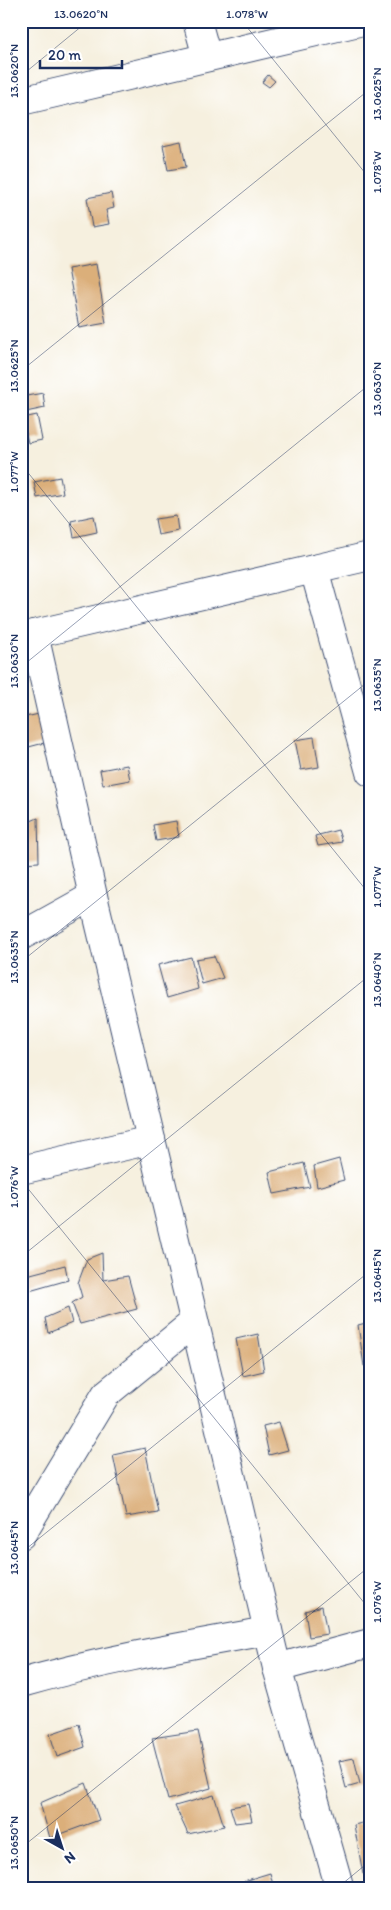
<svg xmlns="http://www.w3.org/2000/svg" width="391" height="1910" font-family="Itim,sans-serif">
	<rect width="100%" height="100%" fill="#fff"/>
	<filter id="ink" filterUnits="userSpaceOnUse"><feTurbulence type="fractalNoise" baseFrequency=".02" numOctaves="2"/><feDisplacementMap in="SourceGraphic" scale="10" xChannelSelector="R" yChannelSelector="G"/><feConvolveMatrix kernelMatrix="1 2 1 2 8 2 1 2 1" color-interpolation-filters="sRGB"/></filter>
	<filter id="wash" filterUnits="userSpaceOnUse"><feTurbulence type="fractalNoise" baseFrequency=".0096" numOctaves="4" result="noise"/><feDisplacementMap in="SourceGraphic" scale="20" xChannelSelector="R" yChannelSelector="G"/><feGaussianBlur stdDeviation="1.12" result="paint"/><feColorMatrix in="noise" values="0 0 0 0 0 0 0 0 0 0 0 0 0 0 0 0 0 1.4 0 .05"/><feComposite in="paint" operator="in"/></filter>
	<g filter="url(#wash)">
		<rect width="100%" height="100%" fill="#f6f0df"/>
		<g id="blocks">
			<g fill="#dbaf7a">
				<path d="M268,75l7,6 -6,6 -7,-5z"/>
				<path d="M181,141l5,26 -18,3 -5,-25z"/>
				<path d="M111,193l3,15 -8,2 3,14 -17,3 -5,-29z"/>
				<path d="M96,264l10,59 -27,5 -11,-59z"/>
				<path d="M43,393l2,15 -24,5v-16z"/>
				<path d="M37,415l5,25 -14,3 -5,-25z"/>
				<path d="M60,477l3,16 -26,5 -3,-16z"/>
				<path d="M94,516l3,16 -23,5 -3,-16z"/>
				<path d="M176,516l2,15 -20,4 -3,-16z"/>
				<path d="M39,714l5,29 -23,6v-31z"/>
				<path d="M314,737l5,30 -18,3 -6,-30z"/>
				<path d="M127,765l3,15 -27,5 -3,-15z"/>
				<path d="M38,818l1,44 -18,1v-38z"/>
				<path d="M176,821l3,16 -23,4 -3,-16z"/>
				<path d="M338,830l4,12 -24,4 -3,-10z"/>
				<path d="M214,956l9,22 -21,6 -6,-25z"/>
				<path d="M191,957l7,32 -31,9 -9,-33z"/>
				<path d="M339,1159l5,21 -27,7 -3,-21z"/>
				<path d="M304,1163l6,24 -36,7 -5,-22z"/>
				<path d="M102,1253l1,27 25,-4 9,33 -57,15 -8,-21 10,-6 -4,-14 9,-24z"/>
				<path d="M65,1265l3,15 -42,12 -3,-16z"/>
				<path d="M68,1308l4,15 -24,10 -3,-15z"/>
				<path d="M370,1322v43l-6,1 -6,-41z"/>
				<path d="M258,1334l6,37 -21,5 -7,-37z"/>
				<path d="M279,1422l9,28 -19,5 -6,-29z"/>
				<path d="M145,1448l13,64 -32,5 -13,-62z"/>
				<path d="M322,1606l5,28 -18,3 -4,-26z"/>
				<path d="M79,1724l6,23 -28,10 -7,-23z"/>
				<path d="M198,1731l13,57 -43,12 -16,-62z"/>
				<path d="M354,1758l6,26 -14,4 -7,-27z"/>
				<path d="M86,1783l13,37 -49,18 -10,-35z"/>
				<path d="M214,1795l10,31 -36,8 -13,-28z"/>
				<path d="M248,1804l4,17 -17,2 -5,-16z"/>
				<path d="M370,1821v52l-7,1 -9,-49z"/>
				<path d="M270,1873l4,16h-46l19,-9z"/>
			</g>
		</g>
	</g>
	<g filter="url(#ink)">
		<use href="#blocks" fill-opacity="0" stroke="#3c4c71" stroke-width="1"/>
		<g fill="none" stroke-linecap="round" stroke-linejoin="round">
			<defs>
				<g id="minor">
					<path d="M197,21l10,36"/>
					<path d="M21,101l342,-80"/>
					<path d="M314,569l56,203"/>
					<path d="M34,634l59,262 184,772 63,221"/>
					<path d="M21,637l349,-81"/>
					<path d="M21,936l72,-40"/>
					<path d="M21,1170l130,-30"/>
					<path d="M21,1535l85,-141 88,-72"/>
					<path d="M277,1668l93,-25"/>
					<path d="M21,1683c81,-23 164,-37 247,-52"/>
				</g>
			</defs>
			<use href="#minor" stroke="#3c4c71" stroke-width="30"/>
			<use href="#minor" stroke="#fff" stroke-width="28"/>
		</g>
	</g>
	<path fill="none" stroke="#1b2f5e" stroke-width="1" stroke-opacity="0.45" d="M242,21l128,158M21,76l67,-55M21,371l349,-282M21,464l349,431M21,667l349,-283M21,962l349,-282M21,1180l349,430M21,1257l349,-282M21,1553l349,-282M21,1848l349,-282M336,1889l34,-28"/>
	<rect width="391" height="1910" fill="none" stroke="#fff" stroke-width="55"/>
	<g transform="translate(62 1848) rotate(141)" stroke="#ffffff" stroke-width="4" paint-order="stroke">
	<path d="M0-4L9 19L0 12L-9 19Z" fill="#1b2f5e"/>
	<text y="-8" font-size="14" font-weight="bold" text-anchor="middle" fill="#1b2f5e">N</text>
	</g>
	<path d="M40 60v8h82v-8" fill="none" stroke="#1b2f5e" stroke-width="2.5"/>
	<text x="48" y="60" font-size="15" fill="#1b2f5e" stroke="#ffffff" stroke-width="4" paint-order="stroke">20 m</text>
	<rect x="28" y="28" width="336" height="1854" fill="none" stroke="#1b2f5e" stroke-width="2"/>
	<g font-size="12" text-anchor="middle" fill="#1b2f5e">
		<text x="81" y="18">13.0620°N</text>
		<text x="247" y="18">1.078°W</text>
		<text transform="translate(14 71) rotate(-90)" y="4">13.0620°N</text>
		<text transform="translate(377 94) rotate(-90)" y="4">13.0625°N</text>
		<text transform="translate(377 172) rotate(-90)" y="4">1.078°W</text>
		<text transform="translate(14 366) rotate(-90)" y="4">13.0625°N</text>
		<text transform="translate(377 389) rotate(-90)" y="4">13.0630°N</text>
		<text transform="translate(14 472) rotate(-90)" y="4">1.077°W</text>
		<text transform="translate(14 661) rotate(-90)" y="4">13.0630°N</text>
		<text transform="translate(377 685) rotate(-90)" y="4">13.0635°N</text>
		<text transform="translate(377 887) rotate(-90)" y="4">1.077°W</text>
		<text transform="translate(14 957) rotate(-90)" y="4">13.0635°N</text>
		<text transform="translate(377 980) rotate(-90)" y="4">13.0640°N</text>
		<text transform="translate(14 1187) rotate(-90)" y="4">1.076°W</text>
		<text transform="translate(377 1276) rotate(-90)" y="4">13.0645°N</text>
		<text transform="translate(14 1548) rotate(-90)" y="4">13.0645°N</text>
		<text transform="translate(377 1602) rotate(-90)" y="4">1.076°W</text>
		<text transform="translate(14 1843) rotate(-90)" y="4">13.0650°N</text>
	</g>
</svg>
